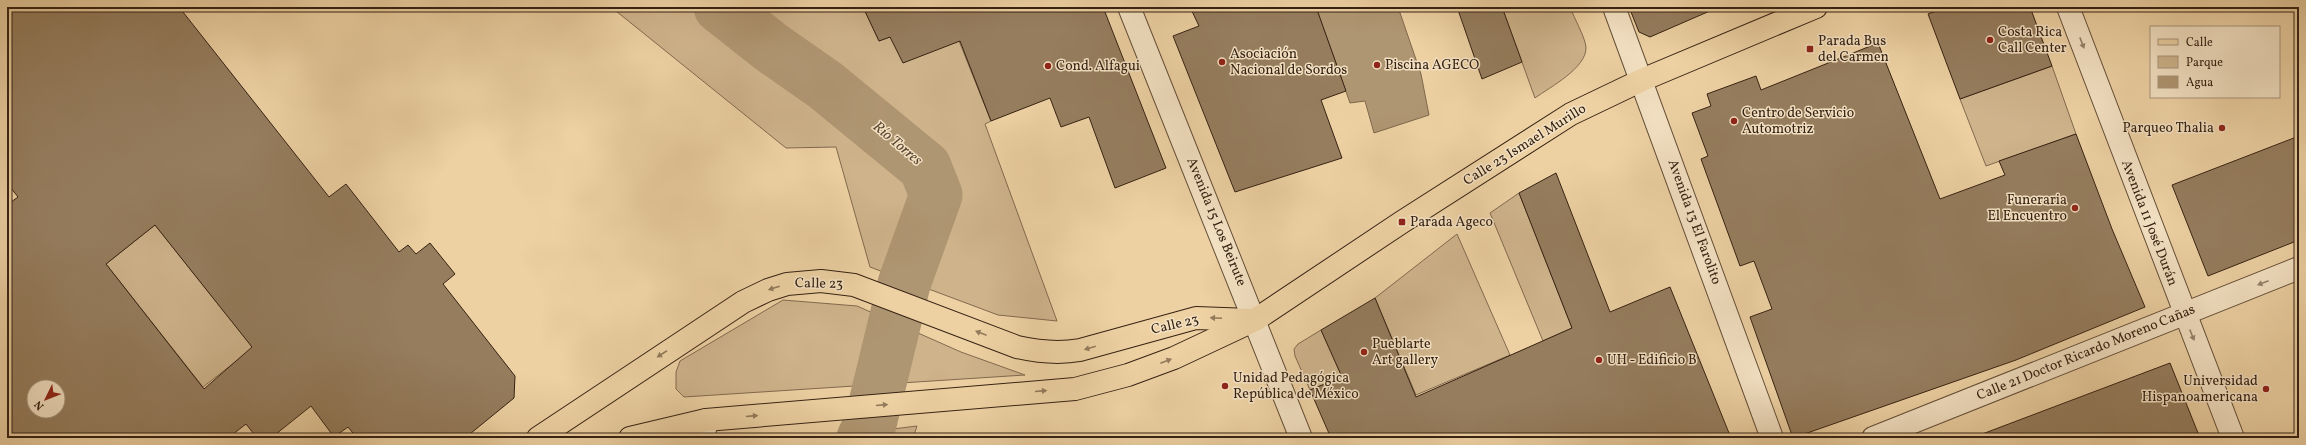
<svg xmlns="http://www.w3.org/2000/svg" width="2306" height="445" font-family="Vollkorn,serif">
	<rect width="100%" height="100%" fill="#edd1a3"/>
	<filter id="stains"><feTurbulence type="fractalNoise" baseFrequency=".005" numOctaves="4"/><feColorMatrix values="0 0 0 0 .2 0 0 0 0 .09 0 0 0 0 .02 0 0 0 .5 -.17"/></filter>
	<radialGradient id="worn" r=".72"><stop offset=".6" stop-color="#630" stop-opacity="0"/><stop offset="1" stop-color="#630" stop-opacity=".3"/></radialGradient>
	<g fill="#ceb38b" stroke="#826a4f">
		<path d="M611,7h252l16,34 11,-4 69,4 32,80 -6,3 72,197 -59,-6 -128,-48 -34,-120 -50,1z"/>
		<path d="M1502,7h68c4,11 15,30 16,40 1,21 -36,40 -51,51z"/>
		<path d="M2052,66l24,68 -90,32 -26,-67z"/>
		<path d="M1519,193l53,135 -29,13 -53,-128z"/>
		<path d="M155,225l98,123 -50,39 -97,-123z"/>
		<path d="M1457,234l53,121 -94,40 -41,-97z"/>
		<path d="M783,300l74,6 104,46 64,23 -341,22 -8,-8v-17l4,-11z"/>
		<path d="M1321,330l21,47 -32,13 -15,-34 -1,-7 4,-5z"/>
		<path d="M917,426l-4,12h-92z"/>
	</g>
	<path fill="#af9672" stroke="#7f684c" d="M1316,7h82l23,67 8,41 -55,18 -9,-32 -15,2z"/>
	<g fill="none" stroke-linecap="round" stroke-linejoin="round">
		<path stroke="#af9672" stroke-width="53" d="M720,7l52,41 53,37 100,82 11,28 -32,89 -34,140 -7,14"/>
	</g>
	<g fill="#957d5e" stroke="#362213" fill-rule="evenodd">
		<path d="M7,7h172l150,190 17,-13 53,68 9,-7 8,9 14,-11 25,31 -12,10 72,92 -1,22 -49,40h-108l-9,-11 -14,10 -23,-31 -40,32h-14l-11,-14 -18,14h-221v-233l11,-8 -11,-14zM155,225l97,122 -48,42 -98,-125zM34,387h24v24h-24z"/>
		<path d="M863,7h240l63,161 -51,20 -26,-71 -28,10 -11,-29 -59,23 -31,-80 -57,22 -13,-26 -11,4z"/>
		<path d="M1190,7h126l30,84 -25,9 21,58 -107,34 -62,-156 26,-10z"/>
		<path d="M1457,7h45l20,55 -40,17z"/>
		<path d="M1629,7h90l-69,30 -11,-5z"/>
		<path d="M1947,7h83l22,59 -92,33 -32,-85z"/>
		<path d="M1878,43l62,156 65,-24 -6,-14 77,-27 36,95 33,78 -129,53 -223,78 -43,-121 22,-8 -18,-48 -14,5 -39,-107 7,-3 -16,-43 19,-7 -4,-12 49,-18 5,14z"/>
		<path d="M2299,136v104l-91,36 -36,-91z"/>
		<path d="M1556,173l54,139 60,-25 61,151h-400l-21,-48 32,-13 -21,-47 54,-32 41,99 156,-69 -53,-135z"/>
		<path d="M2170,363l30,75h-223v-2z"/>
	</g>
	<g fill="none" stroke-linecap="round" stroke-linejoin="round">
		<defs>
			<g id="minor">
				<path d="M1129,7l172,431"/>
				<path d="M1614,7l158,431"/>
				<path d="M2068,7l165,431"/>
				<path d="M704,438l2,-18"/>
				<path d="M1873,438l426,-170"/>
			</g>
			<g id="major">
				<path d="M538,438l205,-136 25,-12 19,-6 34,-3 33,4 163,62c22,5 41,7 63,3l116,-32 55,2"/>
				<path d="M630,438l76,-18 369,-31 53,-14 46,-17 81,-38 147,-98 169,-108 71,-34 174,-73"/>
			</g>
		</defs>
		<use href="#minor" stroke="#644e37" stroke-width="24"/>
		<use href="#major" stroke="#362213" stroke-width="24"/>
		<use href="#minor" stroke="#f3e1c3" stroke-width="22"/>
		<use href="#major" stroke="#edd1a3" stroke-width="22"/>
	</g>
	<defs><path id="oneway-solid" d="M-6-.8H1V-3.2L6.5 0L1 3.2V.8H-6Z"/></defs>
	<g fill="#94826b">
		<use href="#oneway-solid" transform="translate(2082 43) rotate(69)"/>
		<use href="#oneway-solid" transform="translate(2263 283) rotate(159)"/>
		<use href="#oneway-solid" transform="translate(2192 335) rotate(68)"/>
	</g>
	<g fill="#927a5b">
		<use href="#oneway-solid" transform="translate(774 288) rotate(163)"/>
		<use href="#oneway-solid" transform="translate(1216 318) rotate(-178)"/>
		<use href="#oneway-solid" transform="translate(981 333) rotate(-159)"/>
		<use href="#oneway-solid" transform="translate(1090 348) rotate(164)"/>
		<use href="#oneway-solid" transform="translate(662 354) rotate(147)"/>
		<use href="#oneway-solid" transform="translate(1166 361) rotate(-21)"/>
		<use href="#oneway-solid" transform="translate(1041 391) rotate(-5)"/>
		<use href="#oneway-solid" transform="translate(882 405) rotate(-5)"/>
		<use href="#oneway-solid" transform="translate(752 416) rotate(-5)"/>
	</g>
	<g fill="#8f2418" stroke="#f3e1c3" stroke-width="1.5">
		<circle cx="1990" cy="40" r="4"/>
		<rect x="1806" y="45" width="8" height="8" rx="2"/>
		<circle cx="1222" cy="62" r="4"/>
		<circle cx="1377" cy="65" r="4"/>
		<circle cx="1048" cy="66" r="4"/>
		<circle cx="1734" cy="121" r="4"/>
		<circle cx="2222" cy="128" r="4"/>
		<circle cx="2075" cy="208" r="4"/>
		<rect x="1398" y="218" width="8" height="8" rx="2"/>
		<circle cx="1364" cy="352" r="4"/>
		<circle cx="1599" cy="360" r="4"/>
		<circle cx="1225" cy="386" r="4"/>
		<circle cx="2266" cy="389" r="4"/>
	</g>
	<g text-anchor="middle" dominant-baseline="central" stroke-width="3" stroke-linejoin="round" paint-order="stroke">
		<g font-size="14" fill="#362213" stroke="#f3e1c3" text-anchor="start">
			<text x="1998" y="32">Costa Rica<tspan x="1998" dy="16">Call Center</tspan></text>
			<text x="1818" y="41">Parada Bus<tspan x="1818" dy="16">del Carmen</tspan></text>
			<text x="1230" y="54">Asociación<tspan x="1230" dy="16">Nacional de Sordos</tspan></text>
			<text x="1385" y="65">Piscina AGECO</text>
			<text x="1056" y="66">Cond. Alfagui</text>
			<text x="1742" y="113">Centro de Servicio<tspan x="1742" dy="16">Automotriz</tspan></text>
			<text x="2214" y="128" text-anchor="end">Parqueo Thalia</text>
			<text x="2067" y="200" text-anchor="end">Funeraria<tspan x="2067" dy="16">El Encuentro</tspan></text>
			<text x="1410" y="222">Parada Ageco</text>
			<text x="1372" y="344">Pueblarte<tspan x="1372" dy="16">Art gallery</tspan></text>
			<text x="1607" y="360">UH - Edificio B</text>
			<text x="1233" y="378">Unidad Pedagógica<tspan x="1233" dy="16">República de México</tspan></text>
			<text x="2258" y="381" text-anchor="end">Universidad<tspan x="2258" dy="16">Hispanoamericana</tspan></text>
		</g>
		<g font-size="14" fill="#362213" stroke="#f3e1c3">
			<text transform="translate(1525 145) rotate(-32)">Calle 23 Ismael Murillo</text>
			<text transform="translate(1216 222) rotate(68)">Avenida 15 Los Beirute</text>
			<text transform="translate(1694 222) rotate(70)">Avenida 13 El Farolito</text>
			<text transform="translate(2149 223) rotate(69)">Avenida 11 José Durán</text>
			<text transform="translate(819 284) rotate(1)">Calle 23</text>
			<text transform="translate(1175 325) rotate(-13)">Calle 23</text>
			<text transform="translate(2086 353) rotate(-22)">Calle 21 Doctor Ricardo Moreno Cañas</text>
		</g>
		<g font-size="15" font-style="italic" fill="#5a4530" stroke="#f3e1c3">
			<text transform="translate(897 144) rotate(40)">Río Torres</text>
		</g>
	</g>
	<rect width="2306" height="445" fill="none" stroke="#edd1a3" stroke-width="24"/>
	<rect x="8" y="8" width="2290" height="429" fill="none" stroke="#362213" stroke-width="2"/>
	<rect x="12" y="12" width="2282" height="421" fill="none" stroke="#362213"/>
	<rect x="2150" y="26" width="130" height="72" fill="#f3e1c3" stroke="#a7957d"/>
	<rect x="2158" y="39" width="20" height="6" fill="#edd1a3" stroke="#a7957d"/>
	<text x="2186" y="46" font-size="12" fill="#362213">Calle</text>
	<rect x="2158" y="56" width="20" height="12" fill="#ceb38b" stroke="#a7957d"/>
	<text x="2186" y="66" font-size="12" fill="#362213">Parque</text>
	<rect x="2158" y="76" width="20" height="12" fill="#af9672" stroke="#a7957d"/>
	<text x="2186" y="86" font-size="12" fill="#362213">Agua</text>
	<g transform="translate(46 399) rotate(227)"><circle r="19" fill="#f3e1c3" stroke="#a7957d"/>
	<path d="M0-3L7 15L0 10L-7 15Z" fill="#8f2418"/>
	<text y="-6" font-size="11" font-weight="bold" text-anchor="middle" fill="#362213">N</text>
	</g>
	<rect width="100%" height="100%" filter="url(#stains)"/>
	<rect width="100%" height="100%" fill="url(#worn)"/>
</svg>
